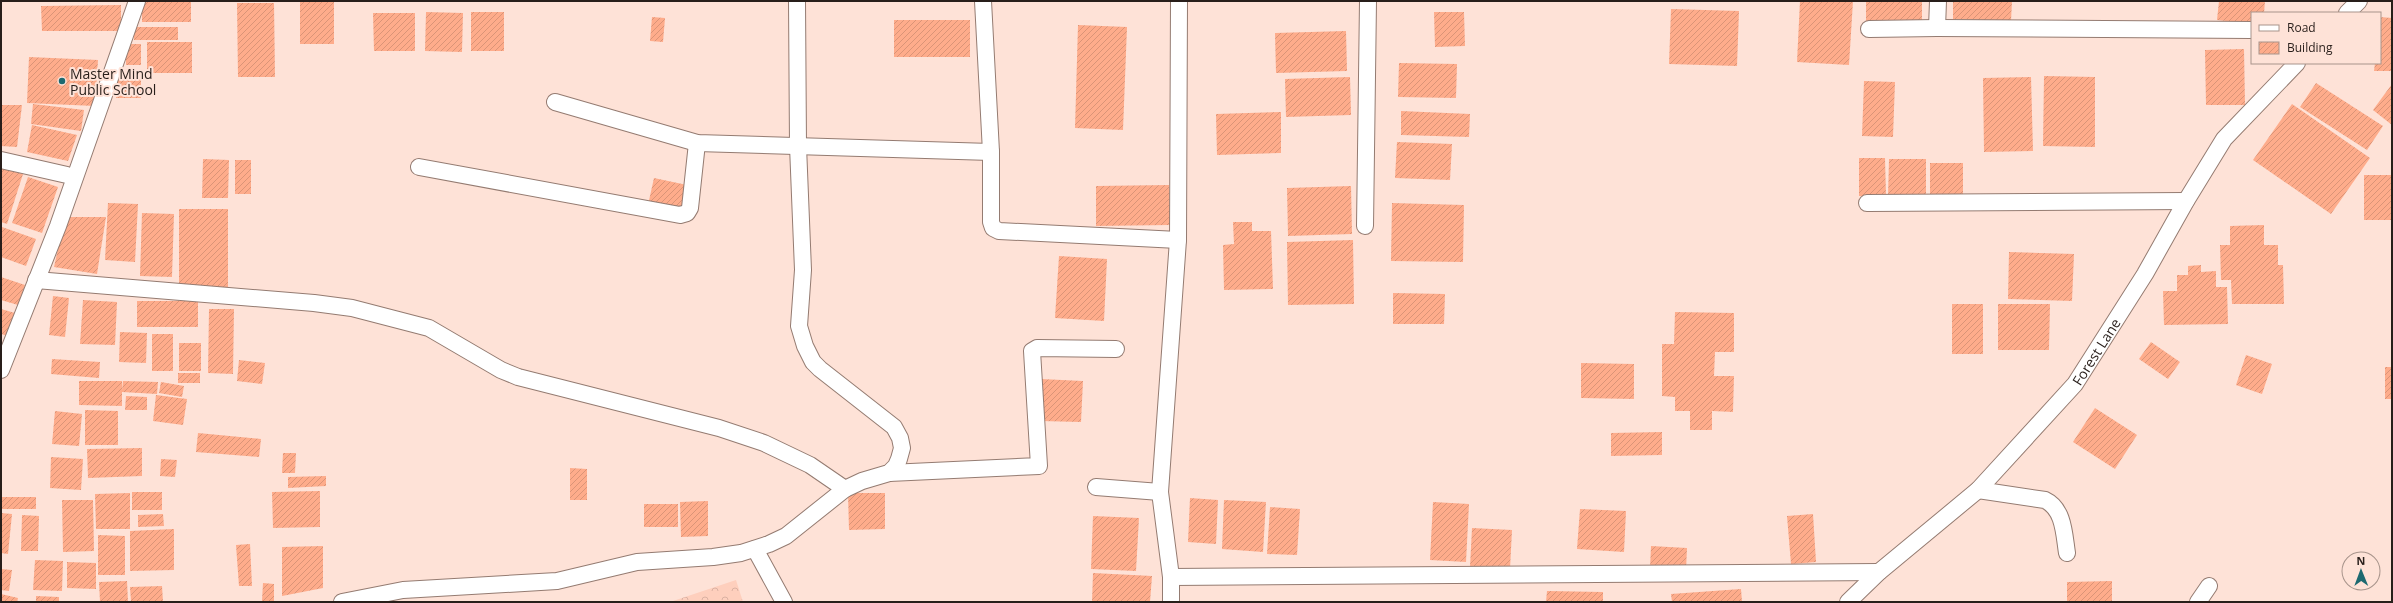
<svg xmlns="http://www.w3.org/2000/svg" width="2393" height="603" font-family="'Open Sans',sans-serif">
	<defs>
		<pattern id="forest-crowns" width="20" height="18" patternUnits="userSpaceOnUse"><rect width="20" height="18" fill="#fecfbd"/><path d="M2 6a3 3 0 1 1 6 0M12 15a3 3 0 1 1 6 0" fill="none" stroke="#dab1a2"/></pattern>
		<pattern id="building-hatch" width="6" height="6" patternUnits="userSpaceOnUse"><rect width="6" height="6" fill="#feac8b"/><path d="M-1 1l2-2M0 6l6-6M5 7l2-2" fill="none" stroke="#da9477"/></pattern>
	</defs>
	<rect width="100%" height="100%" fill="#fee2d7"/>
	<path fill="url(#forest-crowns)" d="M736,580l7,22h-73z"/>
	<g fill="url(#building-hatch)">
		<rect x="142" y="1" width="49" height="21"/>
		<rect x="300" y="1" width="34" height="43"/>
		<path d="M1800,1h53l-4,64 -52,-3z"/>
		<path d="M1866,1h56v23l-56,1z"/>
		<path d="M1953,1h59l-1,20 -58,-2z"/>
		<path d="M2219,1h46l-1,12h-12v11l-35,-4z"/>
		<path d="M237,3h37l1,74h-37z"/>
		<path d="M121,5v26h-79l-1,-25z"/>
		<path d="M1671,9l68,2 -2,55 -68,-2z"/>
		<path d="M426,12l37,1 -1,39 -37,-1z"/>
		<rect x="471" y="12" width="33" height="39"/>
		<path d="M1434,12h30l1,34 -30,1z"/>
		<path d="M373,13h42v38h-41z"/>
		<path d="M652,17l13,1 -2,24 -13,-1z"/>
		<path d="M2380,17l12,1v53h-18l1,-8h5z"/>
		<rect x="894" y="20" width="76" height="37"/>
		<path d="M1078,25l49,2 -4,103 -48,-2z"/>
		<rect x="134" y="27" width="44" height="13"/>
		<path d="M1346,31l1,40 -71,2 -1,-40z"/>
		<rect x="147" y="42" width="45" height="31"/>
		<rect x="126" y="44" width="15" height="21"/>
		<path d="M2244,49l1,56h-39l-1,-55z"/>
		<path d="M29,57l69,3 -3,46 -68,-3z"/>
		<path d="M1399,63l58,1 -1,34 -58,-1z"/>
		<path d="M2044,76l51,1v70l-52,-1z"/>
		<rect x="116" y="77" width="25" height="21"/>
		<path d="M1350,77l1,38 -65,2 -1,-38z"/>
		<path d="M2031,77l2,74 -49,1 -1,-74z"/>
		<path d="M1864,81l31,1 -2,55 -31,-1z"/>
		<path d="M2316,83l67,43 -16,24 -67,-43z"/>
		<path d="M2392,84v41l-19,-15z"/>
		<path d="M33,104l51,6 -3,21 -50,-7z"/>
		<path d="M2292,104l78,54 -39,56 -78,-54z"/>
		<path d="M1,105h21l-5,42 -16,-1z"/>
		<path d="M1401,111l69,3 -1,23 -68,-2z"/>
		<path d="M1281,112v41l-64,2 -1,-41z"/>
		<path d="M32,125l45,10 -9,26 -41,-9z"/>
		<path d="M1397,142l55,2 -2,36 -55,-2z"/>
		<path d="M1859,158h26l1,38h-27z"/>
		<path d="M203,159l26,1 -1,38h-26z"/>
		<path d="M1889,159h37v38h-38z"/>
		<rect x="235" y="160" width="16" height="34"/>
		<rect x="1930" y="163" width="33" height="36"/>
		<path d="M1,168l22,6 -16,50 -6,-2z"/>
		<rect x="2364" y="175" width="28" height="45"/>
		<path d="M28,177l30,10 -16,46 -30,-10z"/>
		<path d="M654,178l33,7 -6,27 -33,-7z"/>
		<path d="M1169,185l1,40 -74,1v-40z"/>
		<path d="M1351,186l1,48 -64,2 -1,-48z"/>
		<path d="M108,203l30,1 -3,58 -30,-2z"/>
		<path d="M1392,203l72,2 -1,57 -72,-1z"/>
		<path d="M179,209h49v79l-49,-1z"/>
		<path d="M142,213l32,1 -2,63 -32,-1z"/>
		<path d="M65,217h41l-9,57 -43,-7z"/>
		<path d="M1233,222h19v9h19l2,58 -49,1 -1,-45 11,-1z"/>
		<path d="M2264,225v20h14v20h5l1,39h-52l-1,-24h-10l-1,-35h10v-19z"/>
		<path d="M2,227l34,12 -10,27 -25,-9z"/>
		<path d="M1353,240l1,64 -66,1 -1,-63z"/>
		<path d="M2009,252l65,2 -2,47 -64,-2z"/>
		<path d="M1059,256l48,3 -3,62 -49,-3z"/>
		<path d="M2201,265v7l15,-1v16h11l1,37 -64,1 -1,-34h14v-16h11v-9z"/>
		<path d="M1,277l24,8 -7,20 -17,-5z"/>
		<path d="M1393,293l52,1 -1,30h-51z"/>
		<path d="M53,296l16,2 -4,39 -16,-2z"/>
		<path d="M83,300l34,2 -2,43 -35,-1z"/>
		<rect x="137" y="301" width="61" height="26"/>
		<rect x="1952" y="304" width="31" height="50"/>
		<path d="M1998,304h52l-1,46h-51z"/>
		<path d="M1,309l14,4 -7,23 -7,-2z"/>
		<path d="M209,309h25l-1,65 -25,-1z"/>
		<path d="M1675,312l59,1v39h-19l-1,24h20l-1,36 -21,-1v19h-22v-19h-15v-14l-13,-1v-52h12z"/>
		<path d="M120,332l27,1 -1,30 -27,-1z"/>
		<rect x="152" y="334" width="21" height="37"/>
		<path d="M2151,342l29,20 -12,17 -29,-20z"/>
		<rect x="179" y="343" width="22" height="28"/>
		<path d="M2246,355l26,9 -10,30 -26,-9z"/>
		<path d="M52,359l48,3 -1,16 -48,-4z"/>
		<path d="M239,360l26,3 -3,21 -25,-3z"/>
		<path d="M1581,363l53,1v35l-53,-1z"/>
		<rect x="2385" y="367" width="7" height="32"/>
		<rect x="178" y="373" width="22" height="10"/>
		<path d="M1041,379l42,2 -2,41 -41,-1z"/>
		<path d="M79,381h43v9l1,-9 35,1 -1,12 -35,-2v14l-43,-1z"/>
		<path d="M161,382l23,4 -2,11 -23,-4z"/>
		<path d="M156,395l31,4 -4,26 -30,-4z"/>
		<path d="M126,396l21,1v13h-22z"/>
		<path d="M2095,408l42,27 -22,34 -42,-27z"/>
		<path d="M85,410l33,1v34h-33z"/>
		<path d="M55,411l27,3 -3,32 -27,-2z"/>
		<path d="M1662,432v23l-51,1v-23z"/>
		<path d="M198,433l63,6 -2,18 -63,-5z"/>
		<path d="M142,448v28l-54,2 -1,-29z"/>
		<path d="M283,453h13l-1,20h-13z"/>
		<path d="M51,457l32,2 -2,31 -31,-2z"/>
		<path d="M161,459l16,1 -2,17 -15,-1z"/>
		<path d="M570,468l17,1v31h-17z"/>
		<path d="M326,476v10l-38,2v-11z"/>
		<path d="M320,491v36l-47,1 -1,-36z"/>
		<rect x="132" y="492" width="30" height="18"/>
		<path d="M130,493v36h-34l-1,-35z"/>
		<path d="M848,493h37v36l-36,1z"/>
		<rect x="1" y="497" width="35" height="12"/>
		<path d="M1190,498l28,2 -2,44 -28,-2z"/>
		<path d="M62,500h31l1,51 -31,1z"/>
		<path d="M1224,500l42,2 -3,50 -41,-3z"/>
		<path d="M708,501v35l-27,1 -1,-35z"/>
		<path d="M1433,502l36,2 -3,58 -36,-2z"/>
		<rect x="644" y="504" width="34" height="23"/>
		<path d="M1270,507l30,2 -3,46 -30,-1z"/>
		<path d="M1580,509l46,2 -2,41 -47,-3z"/>
		<path d="M1,513l11,1 -4,40 -7,-1z"/>
		<path d="M163,514l1,12 -26,1v-12z"/>
		<path d="M1813,514l3,48 -25,2 -4,-48z"/>
		<path d="M22,515l17,1 -1,35h-17z"/>
		<path d="M1093,516l46,2 -3,53 -45,-2z"/>
		<path d="M1472,528l40,2 -2,39 -40,-2z"/>
		<path d="M174,529v41l-44,1v-40z"/>
		<path d="M98,535l27,1v39h-27z"/>
		<path d="M250,544l2,42h-13l-3,-41z"/>
		<path d="M323,546v42l-41,8v-49z"/>
		<path d="M1651,546l36,2 -1,22 -36,-2z"/>
		<path d="M35,560l28,1 -1,30 -29,-1z"/>
		<path d="M67,562l29,1v26l-29,-1z"/>
		<path d="M1,569l11,1 -3,21 -8,-1z"/>
		<path d="M1093,573l59,3 -2,26h-58z"/>
		<path d="M127,581l1,21h-28l-1,-20z"/>
		<path d="M2112,581v21h-45v-20z"/>
		<path d="M263,583l11,1v17h-12z"/>
		<path d="M162,586l1,16h-32l-1,-15z"/>
		<path d="M1741,589l1,13h-70l-1,-8z"/>
		<path d="M1547,591l56,1v10h-57z"/>
		<path d="M1,594l17,4 -1,4h-16z"/>
		<path d="M36,596l23,1v5h-23z"/>
	</g>
	<g fill="none" stroke-linecap="round" stroke-linejoin="round">
		<defs>
			<g id="minor">
				<path d="M983,1l8,151v70l2,6 6,3 179,9"/>
				<path d="M2347,13l12,-12"/>
				<path d="M1937,28l1,-27"/>
				<path d="M1869,29l68,-1 315,2"/>
				<path d="M555,102l142,41 294,9"/>
				<path d="M1,160l66,15"/>
				<path d="M419,167l261,48 7,-2 3,-5 7,-65"/>
				<path d="M1867,203l319,-2"/>
				<path d="M1365,226l3,-225"/>
				<path d="M36,280l278,23 38,5 77,20 72,42 17,7 201,51 45,15 46,22 35,24"/>
				<path d="M1,370l57,-144 79,-225"/>
				<path d="M889,473l150,-7 -7,-115 5,-3 79,1"/>
				<path d="M1096,487l64,5 11,85v25"/>
				<path d="M1978,490l67,10c19,9 19,34 22,53"/>
				<path d="M1160,492l18,-252 1,-239"/>
				<path d="M755,549l29,53"/>
				<path d="M1171,577l708,-5"/>
				<path d="M342,602l61,-12 154,-9 80,-19 76,-5 28,-4 28,-9 17,-8 59,-47 17,-8 27,-8 7,-7 3,-7 3,-11 -2,-10 -6,-11 -74,-58 -7,-7 -8,-16 -6,-20 4,-56 -5,-124 -1,-145"/>
				<path id="s1" d="M1848,602l31,-30 99,-82 97,-106 70,-110 41,-73 38,-62 73,-76"/>
				<path d="M2198,602l11,-16"/>
			</g>
		</defs>
		<use href="#minor" stroke="#947b71" stroke-width="18"/>
		<use href="#minor" stroke="#fff" stroke-width="16"/>
	</g>
	<circle fill="#1d6970" stroke="#fee2d7" stroke-width="1.5" cx="62" cy="81" r="4"/>
	<g text-anchor="middle" dominant-baseline="central" stroke-width="4" stroke-linejoin="round" paint-order="stroke">
		<g font-size="14" fill="#281e1a" stroke="#fee2d7" text-anchor="start">
			<text x="70" y="73">Master Mind<tspan x="70" dy="16">Public School</tspan></text>
		</g>
		<g font-size="14" fill="#281e1a" stroke="#fee2d7">
			<text stroke="none"><textPath href="#s1" startOffset="354">Forest Lane</textPath></text>
		</g>
	</g>
	<rect width="2393" height="603" fill="none" stroke="#281e1a" stroke-width="4"/>
	<rect x="2251" y="12" width="130" height="52" fill="#fee2d7" stroke="#a8948b"/>
	<rect x="2259" y="25" width="20" height="6" fill="#ffffff" stroke="#a8948b"/>
	<text x="2287" y="32" font-size="12" fill="#281e1a">Road</text>
	<rect x="2259" y="42" width="20" height="12" fill="url(#building-hatch)" stroke="#a8948b"/>
	<text x="2287" y="52" font-size="12" fill="#281e1a">Building</text>
	<g transform="translate(2361 571) rotate(359)"><circle r="19" fill="#fee2d7" stroke="#a8948b"/>
	<path d="M0-3L7 15L0 10L-7 15Z" fill="#1d6970"/>
	<text y="-6" font-size="11" font-weight="bold" text-anchor="middle" fill="#281e1a">N</text>
	</g>
</svg>
